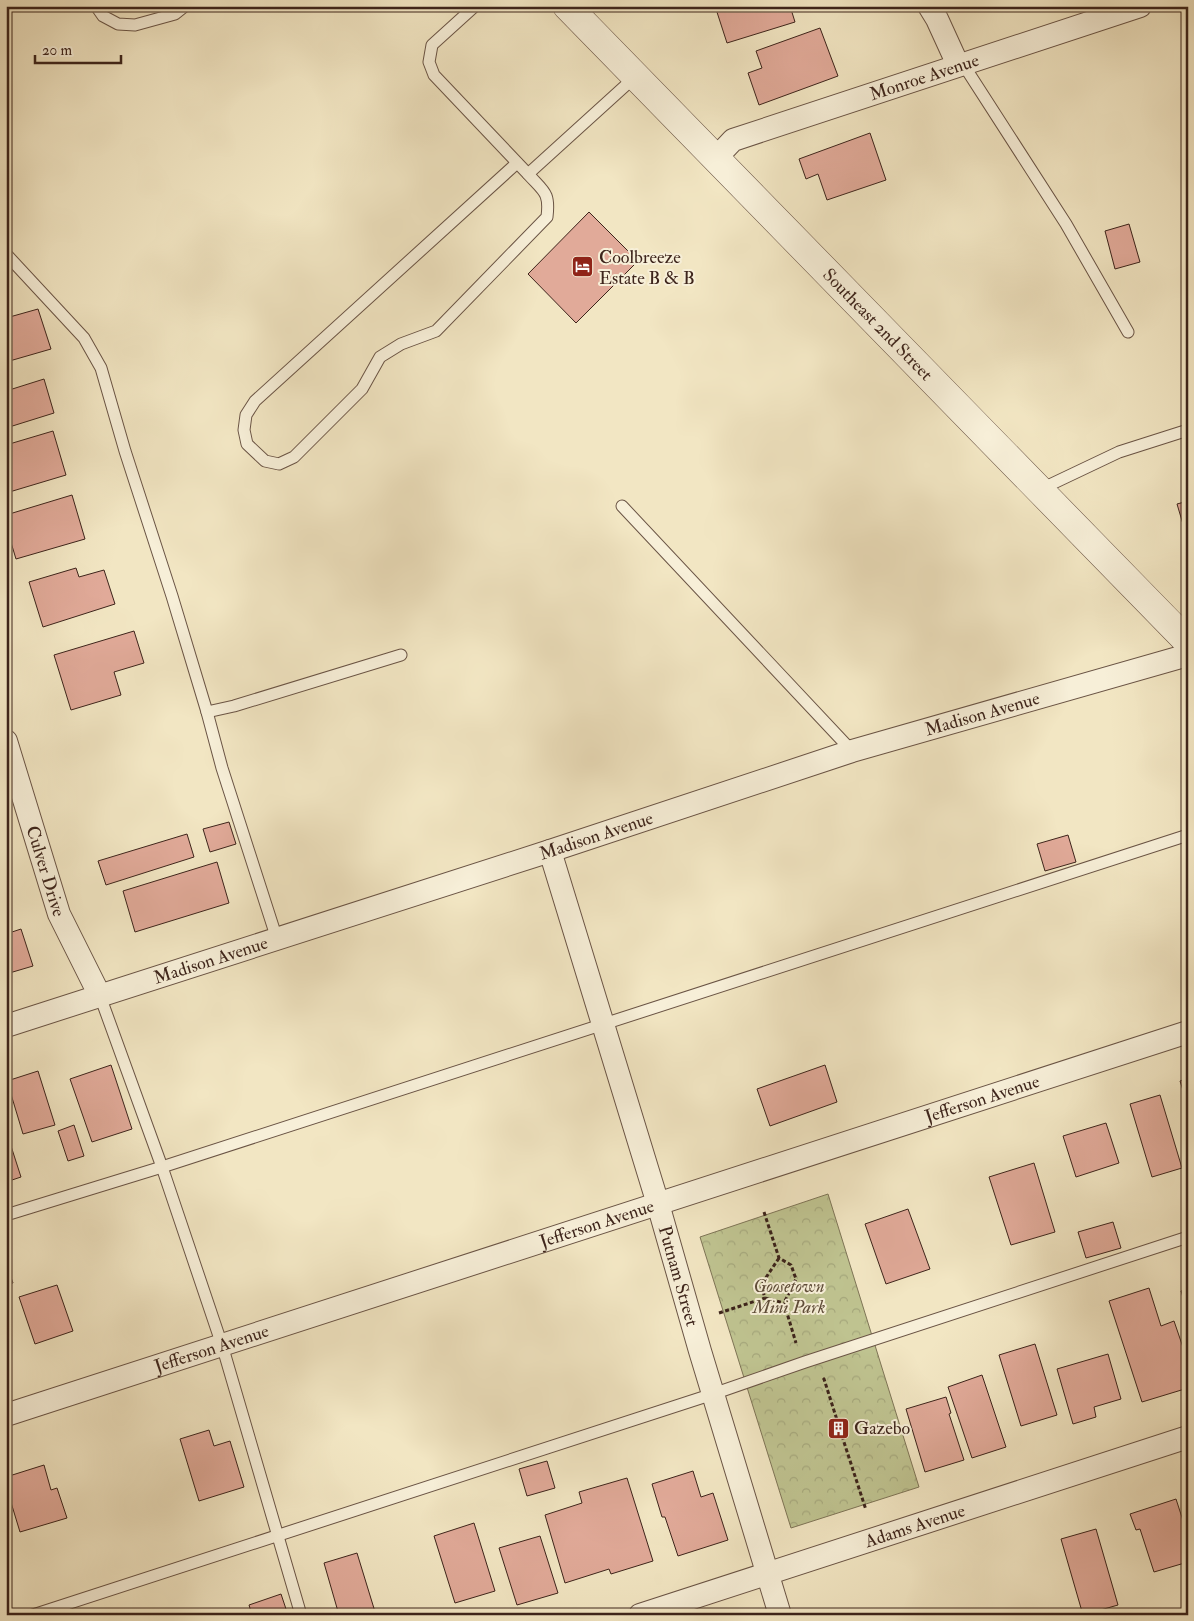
<svg xmlns="http://www.w3.org/2000/svg" width="1194" height="1621" font-family="'IM FELL Double Pica',serif">
	<defs>
		<pattern id="park-crowns" width="20" height="18" patternUnits="userSpaceOnUse" patternTransform="scale(1.25)"><rect width="20" height="18" fill="#bfc390"/><path d="M2 6a3 3 0 1 1 6 0M12 15a3 3 0 1 1 6 0" fill="none" stroke="#a5a77c"/></pattern>
	</defs>
	<rect width="100%" height="100%" fill="#f2e6c3"/>
	<filter id="stains"><feTurbulence type="fractalNoise" baseFrequency=".004" numOctaves="4"/><feColorMatrix values="0 0 0 0 .2 0 0 0 0 .09 0 0 0 0 .02 0 0 0 .5 -.17"/></filter>
	<radialGradient id="worn" r=".72"><stop offset=".6" stop-color="#630" stop-opacity="0"/><stop offset="1" stop-color="#630" stop-opacity=".3"/></radialGradient>
	<path fill="url(#park-crowns)" stroke="#7e7456" d="M828,1194l91,293 -128,41 -91,-291z"/>
	<g fill="#e1aa99" stroke="#3d241b">
		<path d="M715,6h75l5,16 -68,21z"/>
		<path d="M855,6h19l-17,5z"/>
		<path d="M820,28l18,48 -79,29 -11,-32 14,-5 -6,-17z"/>
		<path d="M870,133l16,47 -59,20 -9,-26 -12,5 -7,-20z"/>
		<path d="M589,212l49,49 -62,62 -48,-49z"/>
		<path d="M1129,224l11,38 -25,7 -10,-38z"/>
		<path d="M38,309l13,40 -45,13v-44z"/>
		<path d="M44,379l10,34 -48,15v-37z"/>
		<path d="M53,431l13,44 -60,18v-48z"/>
		<path d="M72,495l13,44 -69,20 -10,-33v-11z"/>
		<path d="M1188,501v40l-11,-37z"/>
		<path d="M76,568l3,9 25,-7 11,34 -72,23 -14,-45z"/>
		<path d="M134,631l10,32 -30,9 7,23 -50,15 -17,-55z"/>
		<path d="M229,822l7,22 -26,8 -7,-23z"/>
		<path d="M187,834l7,23 -88,28 -8,-24z"/>
		<path d="M1068,835l8,27 -31,9 -8,-27z"/>
		<path d="M217,862l12,41 -94,29 -12,-41z"/>
		<path d="M21,929l12,37 -27,8v-40z"/>
		<path d="M111,1065l21,64 -40,13 -22,-63z"/>
		<path d="M825,1065l12,37 -67,24 -13,-37z"/>
		<path d="M38,1071l17,54 -32,9 -16,-53z"/>
		<path d="M1188,1078v28l-8,-25z"/>
		<path d="M1160,1095l22,73 -30,9 -22,-73z"/>
		<path d="M1106,1123l13,40 -43,14 -13,-41z"/>
		<path d="M74,1125l10,31 -16,5 -10,-30z"/>
		<path d="M11,1146l10,31 -15,5v-35z"/>
		<path d="M1034,1163l21,69 -44,13 -22,-68z"/>
		<path d="M908,1209l22,60 -44,15 -21,-60z"/>
		<path d="M1113,1222l8,26 -35,10 -8,-26z"/>
		<path d="M6,1263l7,20 -7,2z"/>
		<path d="M57,1285l16,46 -38,13 -16,-47z"/>
		<path d="M1149,1288l12,38 13,-5 14,41v26l-46,14 -33,-101z"/>
		<path d="M1188,1289v25l-7,-23z"/>
		<path d="M1035,1344l22,71 -36,11 -22,-71z"/>
		<path d="M1108,1354l13,45 -27,8 2,10 -23,7 -16,-55z"/>
		<path d="M982,1375l24,72 -34,11 -24,-71z"/>
		<path d="M946,1397l5,16 -2,1 15,46 -39,12 -19,-63z"/>
		<circle cx="838" cy="1428" r="9"/>
		<path d="M209,1430l5,16 16,-5 14,46 -45,14 -19,-62z"/>
		<path d="M547,1461l8,27 -28,8 -8,-27z"/>
		<path d="M44,1465l7,25 6,-2 10,30 -47,14 -14,-46v-9z"/>
		<path d="M693,1471l8,26 12,-4 15,47 -50,16 -13,-39h-3l-10,-33z"/>
		<path d="M627,1478l26,83 -42,13 -2,-5 -44,14 -20,-68 37,-12 -3,-11z"/>
		<path d="M1176,1499l12,37v26l-34,10 -14,-43 -4,1 -6,-16z"/>
		<path d="M474,1523l21,68 -40,12 -21,-67z"/>
		<path d="M1096,1529l22,76 -35,10 -22,-76z"/>
		<path d="M540,1536l18,57 -41,12 -18,-57z"/>
		<path d="M357,1553l19,62h-37l-15,-52z"/>
		<path d="M281,1594l7,21h-36l-3,-10z"/>
	</g>
	<g fill="none" stroke-linecap="round" stroke-linejoin="round">
		<defs>
			<g id="service">
				<path d="M96,6l7,10 15,8 17,1 40,-11 10,-8"/>
				<path d="M475,6l-43,39 -3,17 5,13 94,99 108,-98"/>
				<path d="M963,64l103,160 62,108"/>
				<path d="M517,163l-262,238 -9,14 -2,15 3,14 18,17 14,3 15,-7 68,-68 18,-32 21,-13 35,-13 111,-114c3,-25 -3,-25 -19,-43"/>
				<path d="M6,254l78,84 17,30 24,83 47,145 35,116 15,56 55,171"/>
				<path d="M1039,490l80,-38 69,-22"/>
				<path d="M622,506l230,245"/>
				<path d="M207,712l27,-6 167,-51"/>
				<path d="M100,996l62,171 60,178 79,270"/>
				<path d="M6,1215l156,-48 1026,-332"/>
				<path d="M33,1615l680,-221 92,-32 383,-125"/>
			</g>
			<g id="minor">
				<path d="M929,6l8,13 21,46"/>
				<path id="s1" d="M716,158l17,-18 407,-134"/>
				<path id="s2" d="M6,741l53,173 41,82"/>
				<path id="s3" d="M550,851l108,353 42,147 80,264"/>
				<path id="s4" d="M6,1026l544,-175 302,-100 336,-96"/>
				<path id="s5" d="M6,1415l1182,-383"/>
				<path id="s6" d="M640,1615l548,-178"/>
			</g>
			<g id="tertiary">
				<path id="s7" d="M567,6l621,636"/>
			</g>
		</defs>
		<use href="#service" stroke="#6a5445" stroke-width="13"/>
		<use href="#minor" stroke="#6a5445" stroke-width="24"/>
		<use href="#tertiary" stroke="#6a5445" stroke-width="29"/>
		<g stroke="#3d241b" stroke-width="3" stroke-dasharray="4 2.5" stroke-linecap="butt">
			<path d="M764,1212l15,46 12,7 5,14 -12,24 12,40"/>
			<path d="M779,1258l-18,27 4,13 19,5"/>
			<path d="M719,1313l46,-15"/>
			<path d="M823,1378l1,1 13,41"/>
			<path d="M842,1436l24,74"/>
		</g>
		<use href="#service" stroke="#f7efd8" stroke-width="11"/>
		<use href="#minor" stroke="#f7efd8" stroke-width="22"/>
		<use href="#tertiary" stroke="#f7efd8" stroke-width="28"/>
	</g>
	<defs>
		<symbol id="hotel-square" viewBox="-11 -11 22 22"><rect x="-9" y="-9" width="18" height="18" rx="4" fill="#8f2418" stroke="#f7efd8"/><path d="M-6-4.5h1.5V1H6V5H4.5V3h-9V5H-6ZM-4 0a1.8 1.8 0 1 1 3.6 0ZM.5 0V-2.5h3Q6-2.5 6 0Z" fill="#fff"/></symbol>
		<symbol id="building-square" viewBox="-11 -11 22 22"><rect x="-9" y="-9" width="18" height="18" rx="4" fill="#8f2418" stroke="#f7efd8"/><path d="M-4-6H4V6H1V3H-1V6H-4ZM-2.5-4.3h1.7v1.8h-1.7ZM.8-4.3h1.7v1.8H.8ZM-2.5-1h1.7V.8h-1.7ZM.8-1h1.7V.8H.8Z" fill="#fff"/></symbol>
	</defs>
	<g fill-rule="evenodd">
		<use href="#hotel-square" x="570" y="254" width="25" height="25"/>
		<use href="#building-square" x="826" y="1416" width="25" height="25"/>
	</g>
	<g text-anchor="middle" dominant-baseline="central" stroke-width="4" stroke-linejoin="round" paint-order="stroke">
		<g font-size="18" fill="#3d241b" stroke="#f7efd8">
			<text stroke="none"><textPath href="#s1" startOffset="226">Monroe Avenue</textPath></text>
			<text stroke="none"><textPath href="#s7" startOffset="445">Southeast 2nd Street</textPath></text>
			<text stroke="none"><textPath href="#s4" startOffset="1025">Madison Avenue</textPath></text>
			<text stroke="none"><textPath href="#s4" startOffset="620">Madison Avenue</textPath></text>
			<text stroke="none"><textPath href="#s2" startOffset="136">Culver Drive</textPath></text>
			<text stroke="none"><textPath href="#s4" startOffset="215">Madison Avenue</textPath></text>
			<text stroke="none"><textPath href="#s5" startOffset="1026">Jefferson Avenue</textPath></text>
			<text stroke="none"><textPath href="#s5" startOffset="621">Jefferson Avenue</textPath></text>
			<text stroke="none"><textPath href="#s3" startOffset="444">Putnam Street</textPath></text>
			<text stroke="none"><textPath href="#s5" startOffset="216">Jefferson Avenue</textPath></text>
			<text stroke="none"><textPath href="#s6" startOffset="289">Adams Avenue</textPath></text>
		</g>
		<g font-size="18" fill="#3d241b" stroke="#f7efd8" text-anchor="start">
			<text x="599" y="257">Coolbreeze<tspan x="599" dy="21">Estate B &amp; B</tspan></text>
			<text x="854" y="1428">Gazebo</text>
		</g>
		<g font-size="18" font-style="italic" fill="#5e4c38" stroke="#f7efd8">
			<text x="789" y="1286">Goosetown<tspan x="789" dy="21">Mini Park</tspan></text>
		</g>
	</g>
	<rect width="1194" height="1621" fill="none" stroke="#f2e6c3" stroke-width="25"/>
	<rect x="8" y="8" width="1179" height="1606" fill="none" stroke="#3d241b" stroke-width="2.5"/>
	<rect x="12" y="12" width="1169" height="1596" fill="none" stroke="#3d241b"/>
	<path d="M35 55v8h86v-8" fill="none" stroke="#3d241b" stroke-width="2.5"/>
	<text x="42" y="55" font-size="15" fill="#3d241b" stroke="#f7efd8" stroke-width="4" paint-order="stroke">20 m</text>
	<rect width="100%" height="100%" filter="url(#stains)"/>
	<rect width="100%" height="100%" fill="url(#worn)"/>
</svg>
